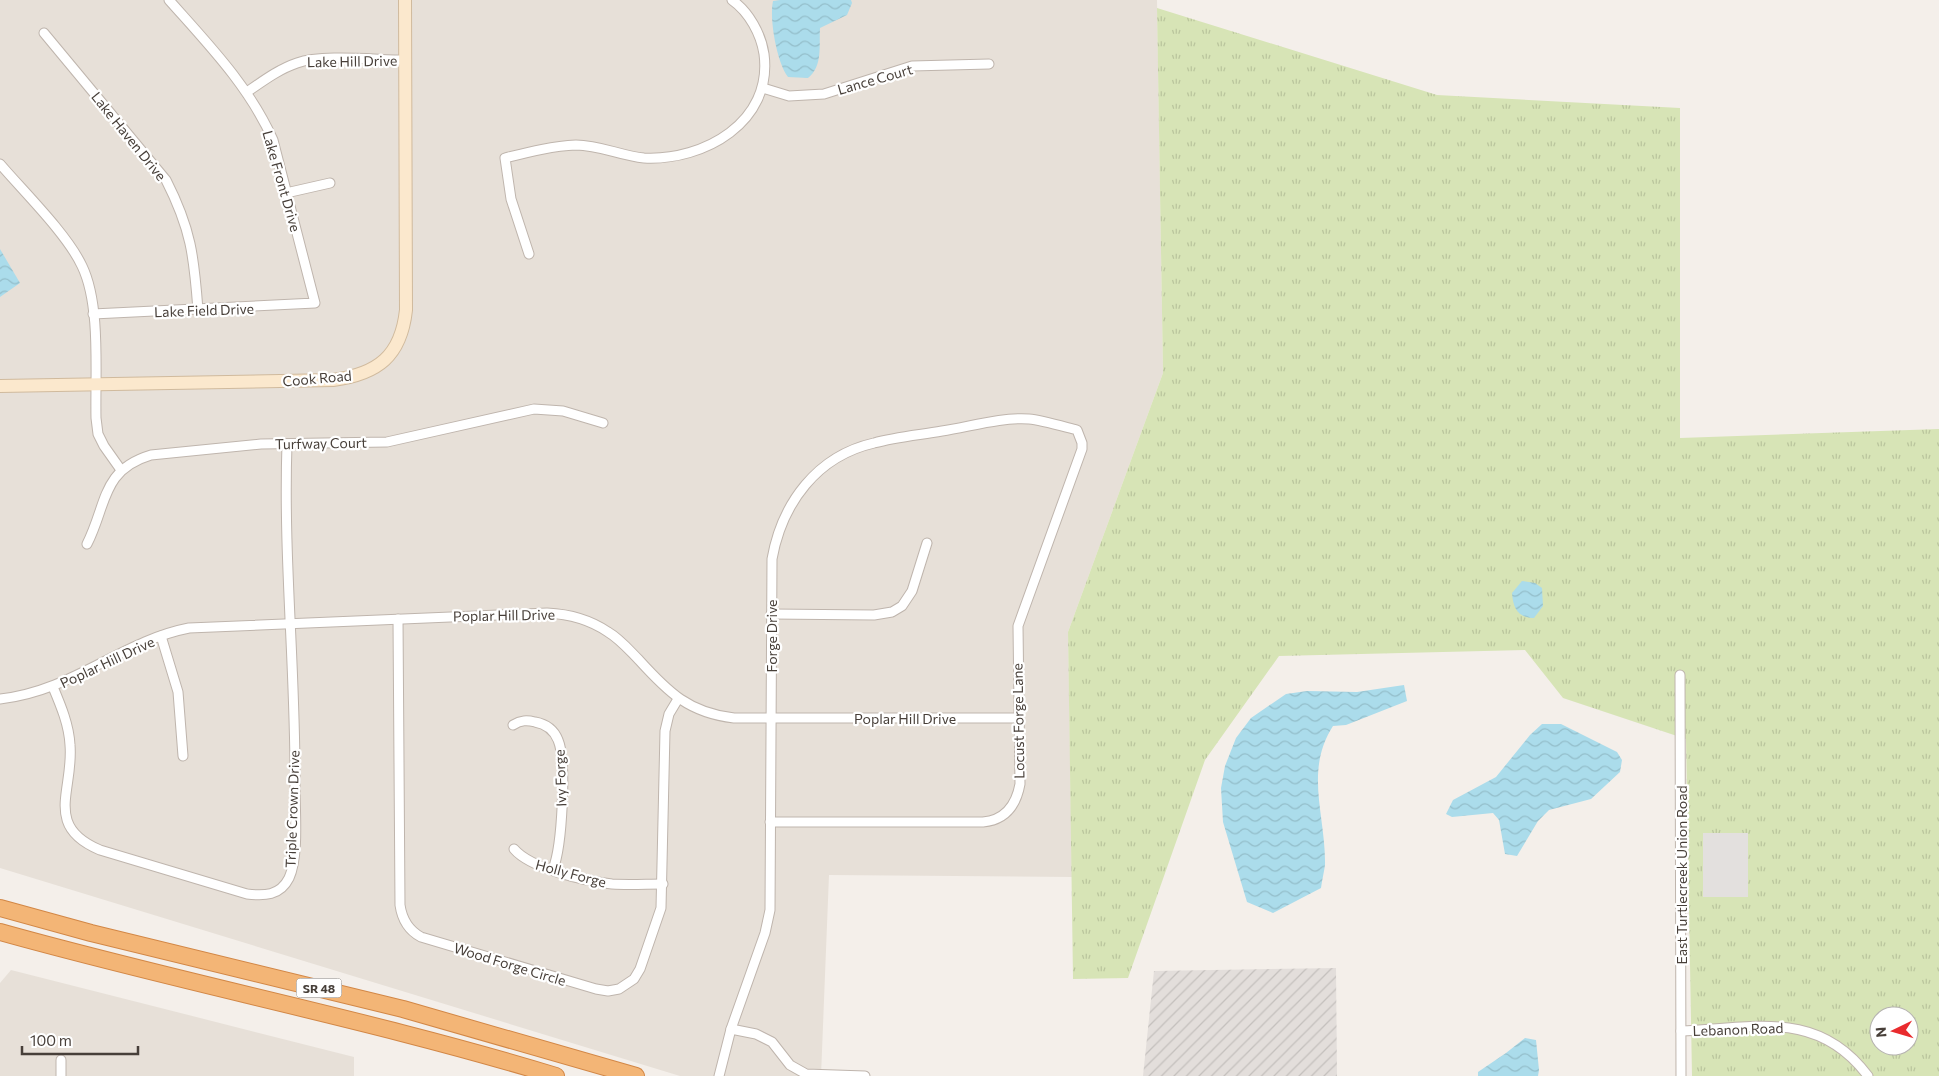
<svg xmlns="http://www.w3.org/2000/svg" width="1939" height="1076" font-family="Commissioner,sans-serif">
	<defs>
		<pattern id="industrial-furrows" width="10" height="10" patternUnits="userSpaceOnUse" patternTransform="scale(1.25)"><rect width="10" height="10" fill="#e3dedb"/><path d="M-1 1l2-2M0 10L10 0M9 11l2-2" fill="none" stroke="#c4c0bd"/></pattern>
		<pattern id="park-tufts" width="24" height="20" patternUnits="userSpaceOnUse" patternTransform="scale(1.25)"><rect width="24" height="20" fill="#d7e4b6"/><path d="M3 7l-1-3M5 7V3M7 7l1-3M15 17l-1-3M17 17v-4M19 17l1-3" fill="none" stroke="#bac59d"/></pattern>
		<pattern id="water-waves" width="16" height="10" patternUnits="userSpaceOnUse" patternTransform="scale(1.25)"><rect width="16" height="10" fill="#abdceb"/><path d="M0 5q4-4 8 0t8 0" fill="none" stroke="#94beca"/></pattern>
	</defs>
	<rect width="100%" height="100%" fill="#f4efea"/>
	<g fill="#e7e0d8">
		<path d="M0,0h1157l6,373 -95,259 4,245 -243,-2 -8,201h-141l-680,-208z"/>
		<path d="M11,970l343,87v19h-354v-93z"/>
	</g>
	<path fill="url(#industrial-furrows)" d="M1336,968l1,108h-194l11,-105z"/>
	<path fill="url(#park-tufts)" fill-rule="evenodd" d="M1157,8l280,87 243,13v330l259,-9v647h-247l-6,-337 -123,-41 -38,-48 -246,6 -74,104 -77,218 -55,1 -5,-347 95,-259zM1879,1016h30v30h-30z"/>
	<rect fill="#e3e0de" x="1703" y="833" width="45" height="64"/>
	<g fill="url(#water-waves)">
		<path d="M780,0h71l1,3 -5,12 -27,13c-1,18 3,38 -12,50l-20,-1c-11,-14 -19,-58 -15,-76z"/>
		<path d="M0,249l20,34 -20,14z"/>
		<path d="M1522,581l13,2 7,5 1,18 -9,12c-16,0 -21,-10 -22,-25z"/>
		<path d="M1404,685l3,16 -61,24 -13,1c-29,45 -7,90 -8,139 -1,7 -3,15 -4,23l-48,25 -26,-11 -24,-80 -2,-34 4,-22 11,-28 15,-20 35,-24 21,-3 50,1z"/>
		<path d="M1542,724h19l56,28 5,8 -2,12 -29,27 -42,11 -11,11 -21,35 -12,-2 -6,-34 -6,-7 -41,4 -6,-3 7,-14 43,-23 34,-42z"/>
		<path d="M1525,1038l11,2 3,30 -1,6h-60v-4l28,-19z"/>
	</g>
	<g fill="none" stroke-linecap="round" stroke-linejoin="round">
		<defs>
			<g id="street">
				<path d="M44,33l122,147c25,49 28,76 32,130"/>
				<path d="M763,88l26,8 35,-2 88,-28 77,-2"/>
				<path d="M247,92c16,-11 32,-23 50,-29 26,-9 79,-3 108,-3"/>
				<path d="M0,164c24,28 67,70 82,102 19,39 13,108 14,152l2,16 6,12 17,24"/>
				<path d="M286,193l44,-10"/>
				<path d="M529,254l-18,-55 -6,-41c24,-6 47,-12 71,-13 24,0 45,11 68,13 60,3 129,-36 120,-104 -3,-20 -15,-42 -32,-54"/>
				<path d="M93,314l222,-11 -42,-163c-24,-54 -65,-96 -104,-140"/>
				<path d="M87,544c20,-39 14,-74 64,-89l110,-11 126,-2 147,-33 29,2 40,12"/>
				<path d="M771,614l103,1 18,-3 10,-6 10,-15 15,-48"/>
				<path d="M398,619l2,286c2,14 8,25 21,32l175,52 12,2 11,-2 15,-10 6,-10 21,-61 4,-177 4,-17 9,-15"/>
				<path d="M161,636l17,56 5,64"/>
				<path d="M1680,675l1,401"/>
				<path d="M53,687c8,19 16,38 17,58 4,45 -27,81 30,105l147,44c17,2 33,2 42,-16 10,-21 6,-66 6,-90 1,-115 -12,-229 -8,-344"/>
				<path d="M0,699c73,-8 122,-58 189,-71l358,-15c22,1 42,6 61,19 12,7 21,18 31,28 29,32 50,53 95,58h285"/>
				<path d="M513,725c8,-5 14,-5 22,-3 11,2 19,8 23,18 9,21 4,107 -5,129"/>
				<path d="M514,849c17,20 72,32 98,35 17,1 34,0 51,0"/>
				<path d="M731,1029l25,5 16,8 18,23 16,9 59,2"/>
				<path d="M1681,1031c73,-3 137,-22 187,45"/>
				<path d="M61,1060v16"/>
				<path d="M719,1076l12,-47 34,-96 5,-23 2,-351c10,-56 45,-103 102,-116 22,-6 45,-8 68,-12 27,-4 59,-14 87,-12 12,1 36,8 48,11l5,13v6l-64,177 2,158c-4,22 -15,36 -37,38h-213"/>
			</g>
			<path id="secondary" d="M0,386l333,-6c45,-6 68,-24 73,-70l-1,-310"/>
			<g id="highway">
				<path d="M0,908l91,25 312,76 233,67"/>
				<path d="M0,932c185,52 373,88 556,144"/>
			</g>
		</defs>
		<use href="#street" stroke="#bfb5ad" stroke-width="11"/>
		<use href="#secondary" stroke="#d0ba9d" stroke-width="14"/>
		<use href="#highway" stroke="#d28746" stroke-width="18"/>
		<use href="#street" stroke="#fff" stroke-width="9"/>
		<use href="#secondary" stroke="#fbe8cd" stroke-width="12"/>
		<use href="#highway" stroke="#f3b576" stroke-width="16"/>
	</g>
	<g text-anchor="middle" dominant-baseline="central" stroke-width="4.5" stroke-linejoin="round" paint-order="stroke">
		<rect fill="#fff" stroke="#7e7974" stroke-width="1" x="296.5" y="978.5" width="45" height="19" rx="4"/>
		<g font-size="12" font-weight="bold" fill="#473f39">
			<text x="319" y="988">SR 48</text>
		</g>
		<g font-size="14" fill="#473f39" stroke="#fff">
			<text transform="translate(352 61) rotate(-1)">Lake Hill Drive</text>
			<text transform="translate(875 79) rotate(-16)">Lance Court</text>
			<text transform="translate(129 136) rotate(51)">Lake Haven Drive</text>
			<text transform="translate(282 181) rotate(74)">Lake Front Drive</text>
			<text transform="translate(204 310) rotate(-2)">Lake Field Drive</text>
			<text transform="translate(317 378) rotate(-5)">Cook Road</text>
			<text transform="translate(321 443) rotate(-1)">Turfway Court</text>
			<text transform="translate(504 615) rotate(-1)">Poplar Hill Drive</text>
			<text transform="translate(771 636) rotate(-90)">Forge Drive</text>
			<text transform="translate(107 662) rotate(-25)">Poplar Hill Drive</text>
			<text x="905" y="718">Poplar Hill Drive</text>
			<text transform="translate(1018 721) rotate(-91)">Locust Forge Lane</text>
			<text transform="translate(560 778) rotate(-92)">Ivy Forge</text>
			<text transform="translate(292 809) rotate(-88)">Triple Crown Drive</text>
			<text transform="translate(571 873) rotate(15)">Holly Forge</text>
			<text transform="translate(1681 875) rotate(-90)">East Turtlecreek Union Road</text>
			<text transform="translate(510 964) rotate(17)">Wood Forge Circle</text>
			<text transform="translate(1738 1029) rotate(-2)">Lebanon Road</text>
		</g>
	</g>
	<g transform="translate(1894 1031) rotate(265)"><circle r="24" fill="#ffffff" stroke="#b5b2b0"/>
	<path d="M0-4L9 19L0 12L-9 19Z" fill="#e92b2e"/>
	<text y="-8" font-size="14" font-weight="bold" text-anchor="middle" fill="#473f39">N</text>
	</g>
	<path d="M22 1046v8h116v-8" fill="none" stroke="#473f39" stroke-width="2.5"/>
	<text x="30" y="1046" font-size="15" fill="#473f39" stroke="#ffffff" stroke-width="4" paint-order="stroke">100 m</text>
</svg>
